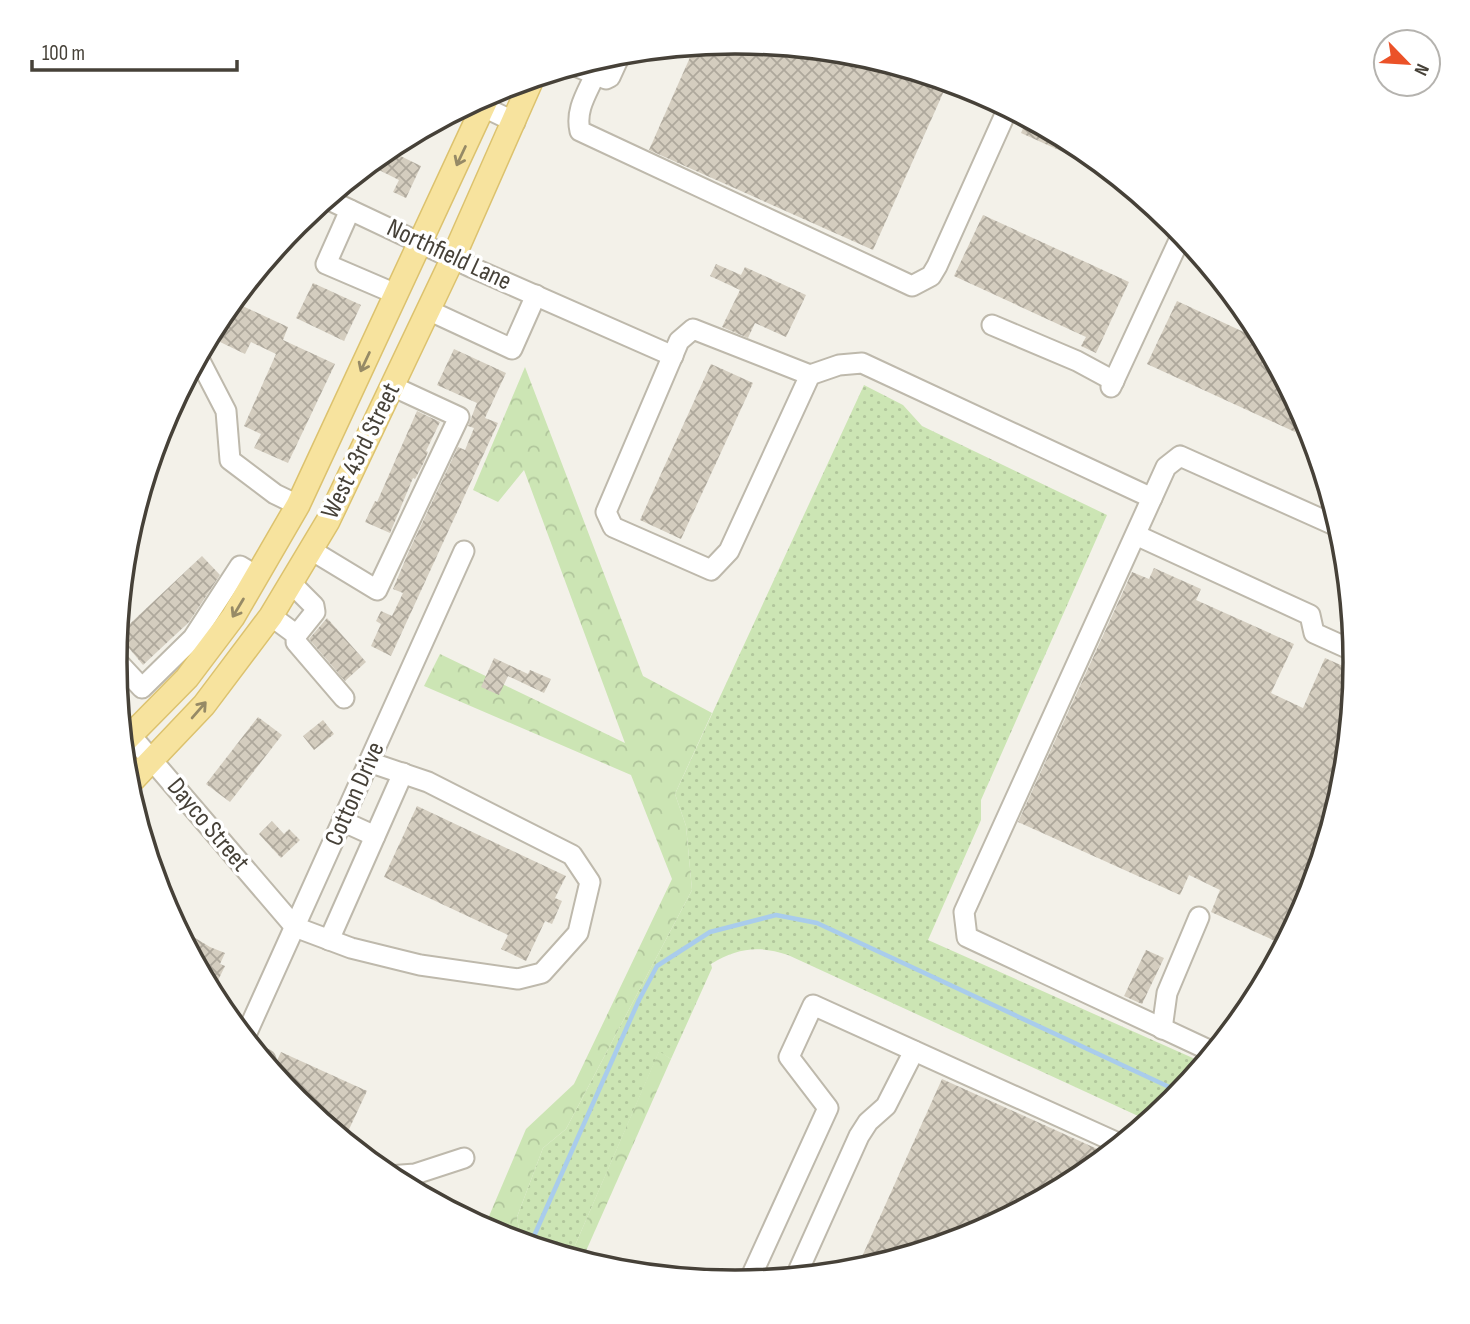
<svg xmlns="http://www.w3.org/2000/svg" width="1470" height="1324" font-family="'Sofia Sans Condensed',sans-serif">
	<defs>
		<pattern id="grass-dots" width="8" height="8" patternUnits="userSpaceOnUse" patternTransform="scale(1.75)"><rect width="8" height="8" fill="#cce5b4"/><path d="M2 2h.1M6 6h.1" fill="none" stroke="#b1c69c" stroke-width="1.8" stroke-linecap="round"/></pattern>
		<pattern id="forest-crowns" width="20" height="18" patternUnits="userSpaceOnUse" patternTransform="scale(1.75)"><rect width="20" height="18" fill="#cce5b4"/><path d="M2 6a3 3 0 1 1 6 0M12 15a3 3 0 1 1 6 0" fill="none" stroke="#b1c69c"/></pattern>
		<pattern id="building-cross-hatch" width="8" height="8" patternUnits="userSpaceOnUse" patternTransform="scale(1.75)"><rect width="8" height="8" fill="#d4cdbf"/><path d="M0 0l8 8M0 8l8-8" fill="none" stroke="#aea89c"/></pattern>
	</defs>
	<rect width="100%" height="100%" fill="#f3f1e9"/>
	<path fill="url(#grass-dots)" d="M864,385l39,20 19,21 185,89 -126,285v20l-53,120 276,123 -31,38 -24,20 -361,-166c-29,-10 -51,-7 -77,9l1,4 -41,91 -12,-7 -89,205 -49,-15 -4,-25 26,-69 23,-19 126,-239 -6,-64 -11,-32z"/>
	<g fill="url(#forest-crowns)">
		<path d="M525,367l118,309 69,37 -37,81 11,32 6,64 -126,239 -23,19 -26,69 4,25 -24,-7 -13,-7 42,-99 48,-45 98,-205 -41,-104 -207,-89 16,-32 185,89 -101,-273 -26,32 -25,-12z"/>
		<path d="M659,1051l12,8 -89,201 -12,-3z"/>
	</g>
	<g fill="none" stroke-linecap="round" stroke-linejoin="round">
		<path stroke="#a9ccec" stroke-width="4.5" d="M530,1245l109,-245 18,-34 53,-34 66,-17 41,8 363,169"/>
	</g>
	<g fill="url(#building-cross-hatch)">
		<path d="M735,42l121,12 92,28 -75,168 -224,-100 46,-104z"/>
		<path d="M1027,119l53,28 25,20 -2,3 -82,-37z"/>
		<path d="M388,150l33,16 -15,32 -13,-6 6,-12 -20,-10z"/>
		<path d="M983,215l146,67 -33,71 -15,-7 5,-9 -132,-61z"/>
		<path d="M716,264l25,11 4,-8 61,28 -20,42 -31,-14 -7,15 -26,-11 18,-37 -30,-14z"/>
		<path d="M313,283l48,22 -17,36 -48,-23z"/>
		<path d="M1177,301l86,40 40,75 -8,16 -148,-68z"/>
		<path d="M236,303l52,24 -5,13 52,24 -47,99 -34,-15 7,-14 -17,-8 32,-72 -25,-12 -6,12 -27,-13 4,-9 -8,-3 9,-16 6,3z"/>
		<path d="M454,349l52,24 -21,45 13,5 -107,233 -20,-10 10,-22 -5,-3 5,-10 11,5 11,-23 -10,-4 16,-38 49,-104 7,3 9,-22 -6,-2 9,-23 -40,-18z"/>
		<path d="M711,364l42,19 -72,156 -41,-19z"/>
		<path d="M417,411l23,11 -14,29 2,1 -5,12 -8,15 -2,-1 -23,55 -25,-11 10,-21 2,1z"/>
		<path d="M202,556l18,19 -31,47 -46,43 -25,-30z"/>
		<path d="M1154,568l47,21 -5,11 98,44 -23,49 32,15 22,-50 29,13 -11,112 -35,117 -24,45 -73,-33 9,-22 -31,-15 -9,20 -162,-73 114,-250 17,7z"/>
		<path d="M327,618l39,44 -21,19 -36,-42z"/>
		<path d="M494,658l34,16 2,-4 21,9 -7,14 -36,-17 -9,19 -18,-8z"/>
		<path d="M258,717l24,18 -52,67 -24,-18z"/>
		<path d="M323,720l11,14 -20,16 -11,-14z"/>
		<path d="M417,806l149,70 -11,22 7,3 -10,23 -7,-3 -19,40 -25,-12 7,-14 -124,-58z"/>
		<path d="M272,821l12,13 5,-5 11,11 -19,18 -22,-24z"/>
		<path d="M177,927l33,20 15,6 -5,11 5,2 -13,27z"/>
		<path d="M1146,950l18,8 -22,46 -18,-8z"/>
		<path d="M281,1052l86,39 -23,49 -48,-40 -24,-29z"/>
		<path d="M942,1079l162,73 -4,9 -21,17 -107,57 -116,35z"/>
	</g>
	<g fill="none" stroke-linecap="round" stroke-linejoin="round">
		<defs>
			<g id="minor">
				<path d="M575,66l31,13 4,-2 11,-24"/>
				<path d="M595,75c-8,18 -20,35 -15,56l332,155 19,-10 6,-10 71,-158"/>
				<path d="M473,102l42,20"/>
				<path d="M327,199l146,69 200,88"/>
				<path d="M350,210l-24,54 70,30"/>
				<path d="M428,310l84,39 24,-54"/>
				<path d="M992,325l85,36 37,20"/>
				<path d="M198,357l28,54 4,49 45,34 23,11"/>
				<path d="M810,375l-117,-46 -14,12 -73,171 7,15 98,43 18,-19 81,-176 29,-10 23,-2 290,135"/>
				<path d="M1111,387l71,-153"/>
				<path d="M1136,535l174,80 4,18 40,18"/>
				<path d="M311,550l66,40 82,-173 -67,-31"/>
				<path d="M271,616l23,17 5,-1 16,-20 -1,-6 -23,-23"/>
				<path d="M297,633l-1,9 48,56"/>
				<path d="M115,659l27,29 51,-50 47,-72 17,10"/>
				<path d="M121,724l174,203 56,21 69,17 98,14 24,-6 36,-40 12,-51 -18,-27 -144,-73 -59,-20"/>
				<path d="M342,821l33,15"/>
				<path d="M329,940l74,-167"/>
				<path d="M1162,1029l5,-36 32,-76"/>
				<path d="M245,1037l219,-486"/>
				<path d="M1213,1052l-246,-115 -3,-25 202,-445 14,-11 159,71"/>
				<path d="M265,1061v-1"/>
				<path d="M388,1176l27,-2 49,-16"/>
				<path d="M796,1276l63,-140 9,-14 18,-16 28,-55"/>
				<path d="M749,1281l79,-173 -39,-51 24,-52 307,139"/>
			</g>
			<g id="major">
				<path d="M123,743l64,-65 46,-61 65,-112 191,-411"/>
				<path d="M128,785l76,-80 67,-89 57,-95 125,-263 79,-179"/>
			</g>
		</defs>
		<use href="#minor" stroke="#beb9ac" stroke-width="23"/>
		<use href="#major" stroke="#dcc26e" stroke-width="26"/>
		<use href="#minor" stroke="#fff" stroke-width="19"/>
		<use href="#major" stroke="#f7e39e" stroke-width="23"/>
	</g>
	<defs><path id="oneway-shaft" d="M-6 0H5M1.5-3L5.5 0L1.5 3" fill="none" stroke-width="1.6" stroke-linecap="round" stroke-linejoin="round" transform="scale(1.75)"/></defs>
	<g stroke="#968a66">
		<use href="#oneway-shaft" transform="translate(461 156) rotate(115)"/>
		<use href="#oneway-shaft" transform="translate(365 362) rotate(115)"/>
		<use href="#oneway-shaft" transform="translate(238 608) rotate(121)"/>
		<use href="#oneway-shaft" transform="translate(199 710) rotate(-49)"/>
	</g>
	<g text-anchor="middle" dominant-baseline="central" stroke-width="7" stroke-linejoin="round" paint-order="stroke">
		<g font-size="26" fill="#464138" stroke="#fff">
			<text transform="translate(449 255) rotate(25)">Northfield Lane</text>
			<text transform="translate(361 451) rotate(-64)">West 43rd Street</text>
			<text transform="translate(355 794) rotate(-66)">Cotton Drive</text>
			<text transform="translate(208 825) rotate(50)">Dayco Street</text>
		</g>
	</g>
	<path d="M0 0H1470V1324H0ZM127 662a608 608 0 1 1 1216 0a608 608 0 1 1-1216 0Z" fill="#fff" fill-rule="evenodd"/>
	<path fill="none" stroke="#464138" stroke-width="3.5" d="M127 662a608 608 0 1 1 1216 0a608 608 0 1 1-1216 0Z"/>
	<g transform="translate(1407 63) rotate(115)"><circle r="33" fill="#ffffff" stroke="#b5b3af" stroke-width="2"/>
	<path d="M0-5L12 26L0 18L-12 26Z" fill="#eb5228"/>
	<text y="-10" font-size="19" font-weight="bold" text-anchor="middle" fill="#464138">N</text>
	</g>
	<path d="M32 60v10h205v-10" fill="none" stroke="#464138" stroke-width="3.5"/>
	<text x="42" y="60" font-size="21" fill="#464138" stroke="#ffffff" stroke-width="5" paint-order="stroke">100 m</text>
</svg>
